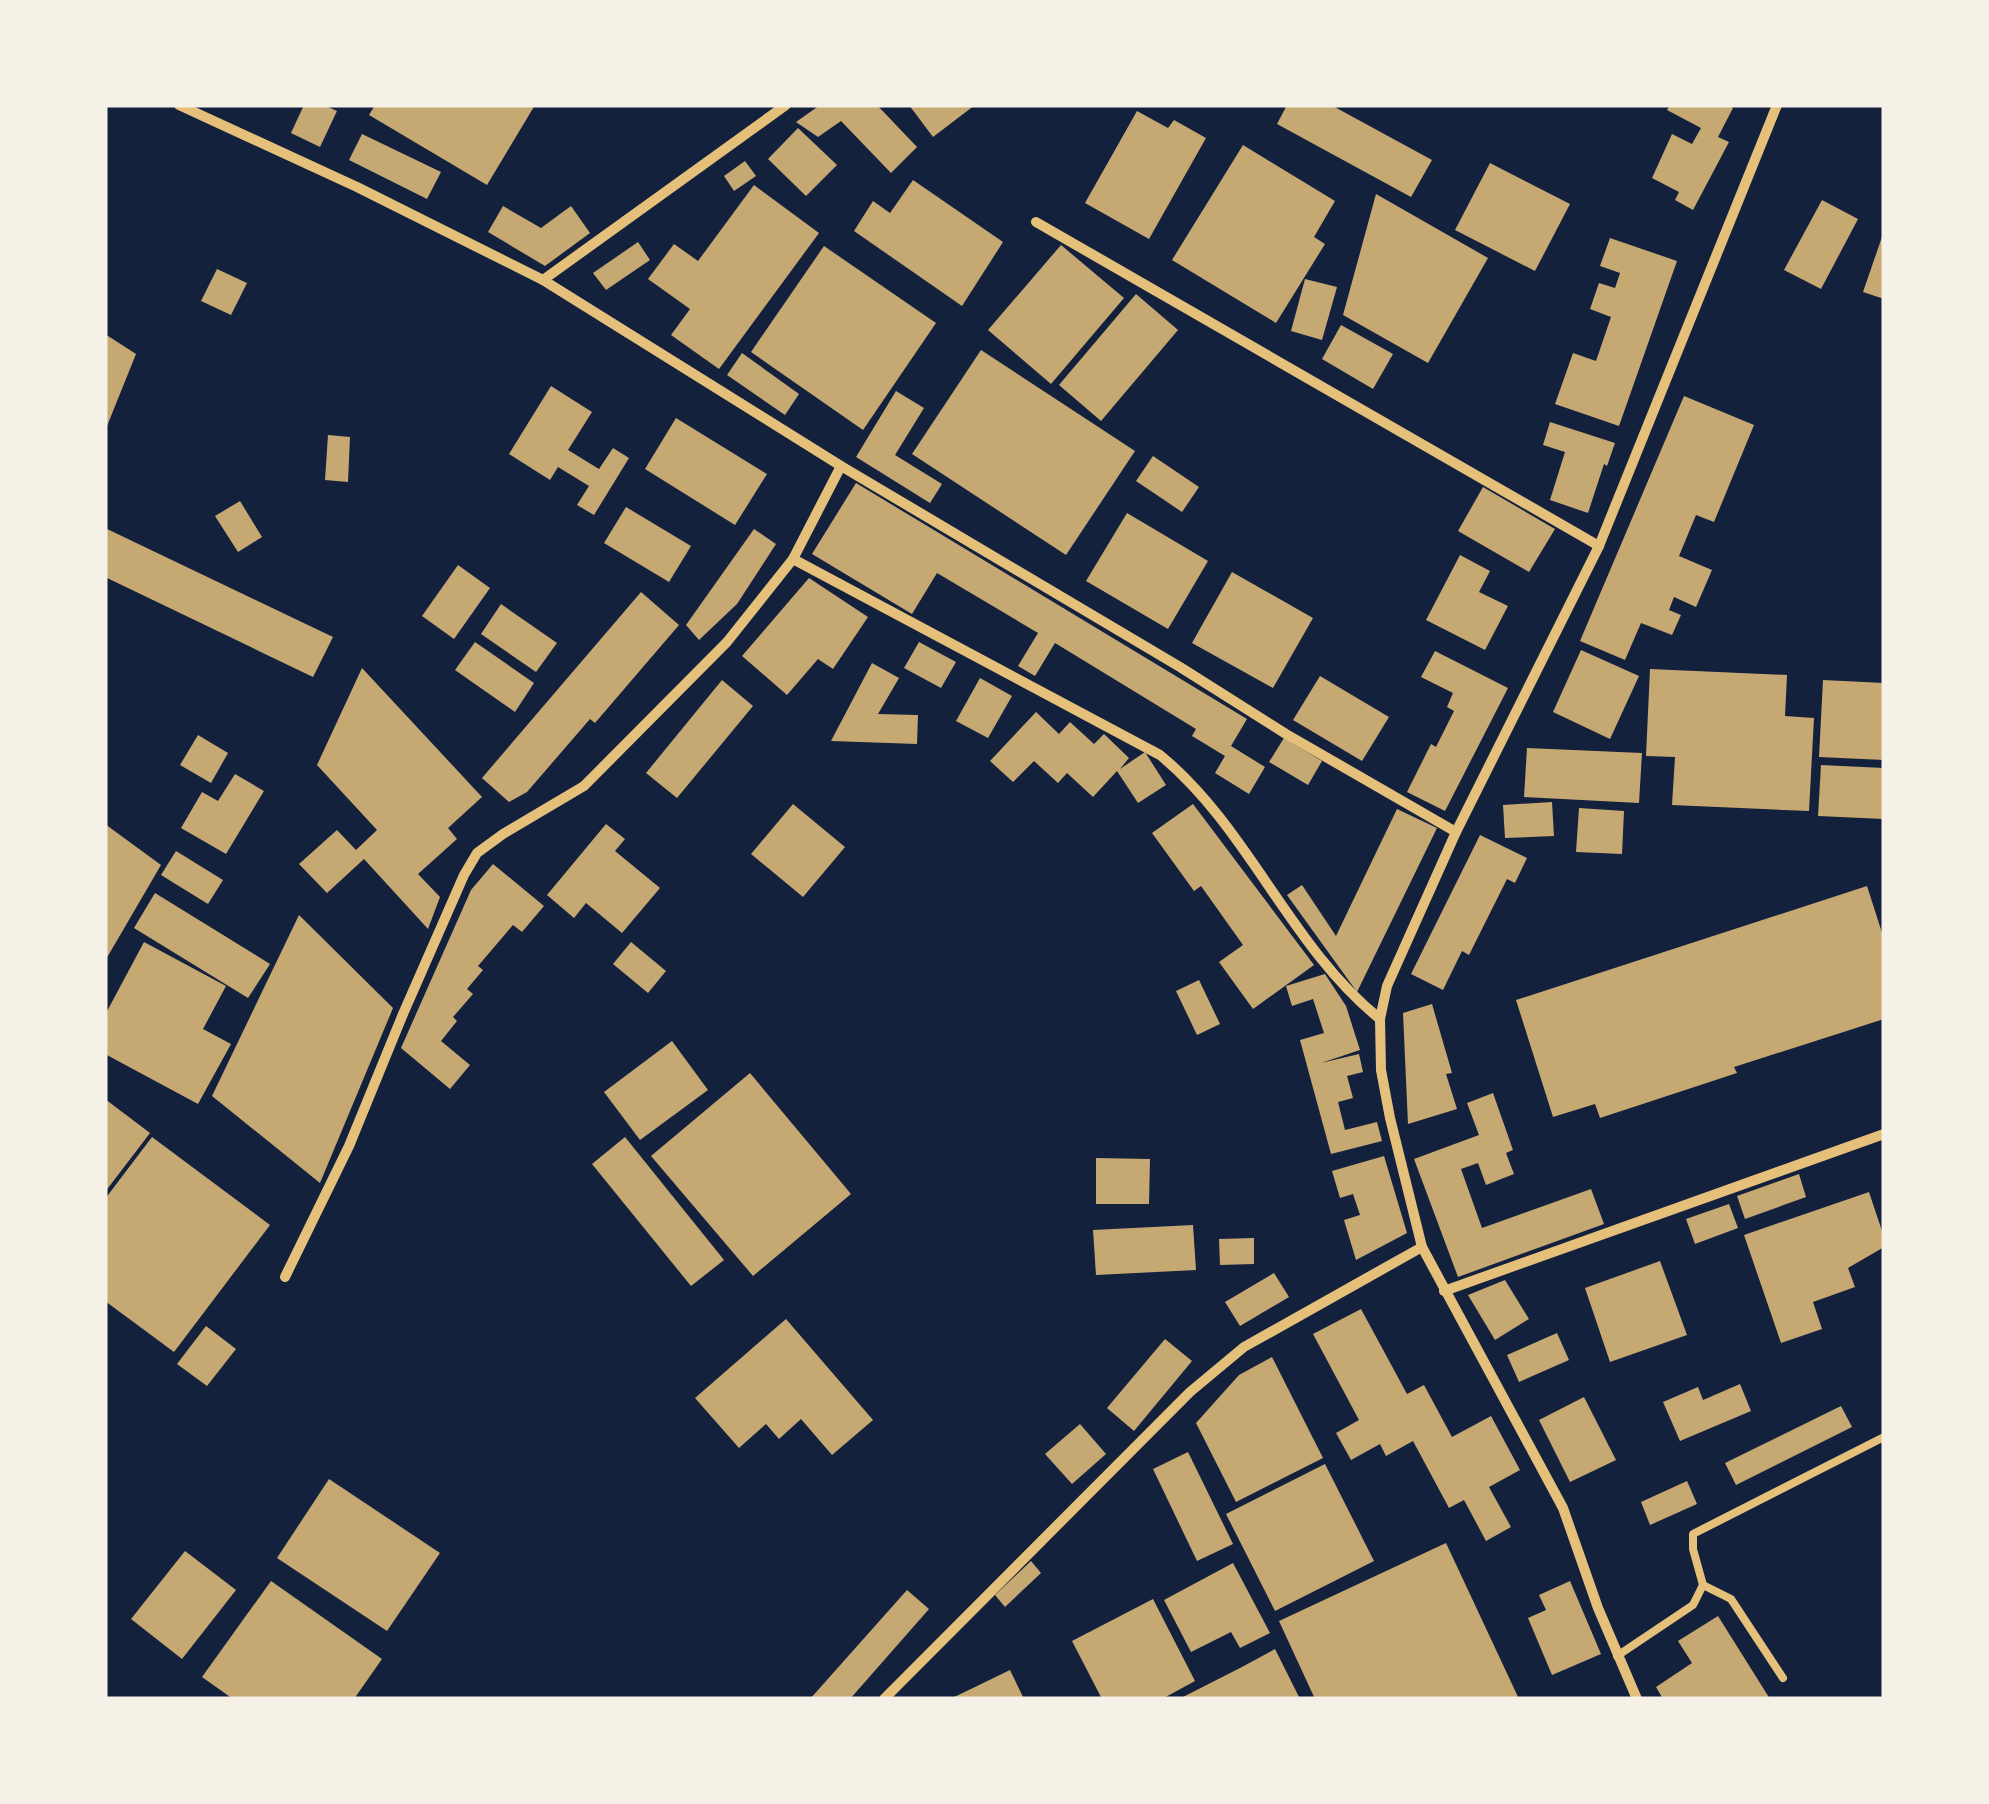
<svg xmlns="http://www.w3.org/2000/svg" width="1989" height="1804" font-family="'Archivo Narrow',sans-serif">
	<rect width="100%" height="100%" fill="#14213d"/>
	<g fill="#c6a872">
		<path d="M304,105h20l13,6 -17,36 -29,-14z"/>
		<path d="M375,105h160l-48,80 -118,-70z"/>
		<path d="M820,105h57l40,42 -26,26 -50,-52 -23,16 -22,-15z"/>
		<path d="M909,105h66l-42,32z"/>
		<path d="M1287,105h44l101,55 -21,37 -134,-73z"/>
		<path d="M1670,105h58l5,3 -15,29 11,5 -36,68 -18,-10 4,-8 -27,-14 20,-44 20,10 9,-16 -34,-18z"/>
		<path d="M1137,111l31,17 6,-8 32,18 -57,101 -64,-36z"/>
		<path d="M798,128l39,37 -31,31 -38,-37z"/>
		<path d="M362,134l79,38 -14,27 -78,-39z"/>
		<path d="M1243,145l92,56 -21,36 11,7 -49,79 -104,-63z"/>
		<path d="M745,161l11,15 -22,15 -10,-15z"/>
		<path d="M1490,163l80,41 -35,67 -80,-41z"/>
		<path d="M913,180l90,62 -41,64 -108,-75 19,-30 17,12z"/>
		<path d="M754,185l65,48 -100,136 -48,-34 19,-26 -42,-30 26,-35 24,17z"/>
		<path d="M1376,194l112,64 -60,105 -85,-48z"/>
		<path d="M1822,200l36,19 -37,70 -37,-19z"/>
		<path d="M503,206l38,22 30,-22 19,27 -45,33 -57,-34z"/>
		<path d="M1883,234h1v65l-21,-7z"/>
		<path d="M1610,238l67,23 -58,165 -64,-22 18,-51 23,8 15,-44 -21,-8 9,-26 16,5 5,-15 -20,-7z"/>
		<path d="M638,242l12,18 -44,30 -13,-17z"/>
		<path d="M1061,245l63,53 -73,86 -63,-54z"/>
		<path d="M824,246l112,77 -73,107 -112,-78z"/>
		<path d="M217,269l30,14 -16,32 -30,-14z"/>
		<path d="M1305,279l32,8 -15,53 -31,-9z"/>
		<path d="M1136,294l42,36 -77,91 -42,-36z"/>
		<path d="M1341,325l52,29 -20,35 -51,-30z"/>
		<path d="M105,334l31,20 -31,77z"/>
		<path d="M981,350l154,101 -69,104 -154,-101z"/>
		<path d="M742,353l57,41 -14,21 -58,-40z"/>
		<path d="M551,386l41,26 -24,38 31,19 14,-21 16,10 -35,57 -17,-10 12,-19 -31,-19 -8,13 -41,-26z"/>
		<path d="M896,391l28,17 -29,47 47,29 -12,19 -74,-46z"/>
		<path d="M1684,396l70,29 -40,97 -18,-7 -17,41 33,14 -16,37 -22,-10 -5,13 12,5 -9,20 -31,-12 -16,37 -45,-19z"/>
		<path d="M676,418l91,56 -32,51 -90,-56z"/>
		<path d="M1550,422l65,21 -8,23 -3,-2 -16,49 -38,-13 15,-48 -22,-7z"/>
		<path d="M328,435l22,2 -2,45 -23,-2z"/>
		<path d="M1153,456l46,31 -17,25 -46,-31z"/>
		<path d="M856,483l391,236 -16,27 34,21 -16,27 -34,-21 10,-17 -33,-20 4,-7 -141,-86 -20,33 -17,-10 20,-33 -101,-60 -25,41 -100,-60z"/>
		<path d="M1483,487l72,42 -26,43 -71,-41z"/>
		<path d="M240,501l22,36 -24,15 -23,-36z"/>
		<path d="M626,507l65,39 -22,36 -65,-39z"/>
		<path d="M1127,513l81,48 -40,68 -82,-48z"/>
		<path d="M105,528l228,109 -20,40 -208,-100z"/>
		<path d="M754,529l22,15 -39,60 -38,36 -13,-15z"/>
		<path d="M1460,555l30,16 -11,21 29,14 -23,44 -59,-30z"/>
		<path d="M458,565l32,23 -36,51 -32,-23z"/>
		<path d="M1232,572l81,46 -40,70 -81,-45z"/>
		<path d="M809,578l59,39 -35,52 -15,-10 -31,36 -45,-39z"/>
		<path d="M641,592l38,33 -84,98 -5,-4 -63,73 -18,10 -27,-24z"/>
		<path d="M501,604l56,39 -21,29 -55,-38z"/>
		<path d="M475,642l59,41 -19,29 -60,-42z"/>
		<path d="M919,642l37,20 -15,26 -37,-20z"/>
		<path d="M1581,650l58,26 -29,63 -57,-27z"/>
		<path d="M1435,651l73,37 -63,123 -38,-19 24,-48 5,3 18,-36 -7,-4 6,-14 -32,-16z"/>
		<path d="M872,663l27,15 -21,36 40,1 -1,29 -86,-3z"/>
		<path d="M362,668l120,129 -34,31 9,11 -39,35 22,23 -12,32 -64,-70 -37,34 -28,-29 38,-34 19,20 21,-20 -60,-65z"/>
		<path d="M1650,669l137,6 -2,41 29,2 -5,93 -137,-6 3,-48 -29,-1z"/>
		<path d="M1320,676l69,41 -27,44 -69,-41z"/>
		<path d="M980,678l32,18 -24,42 -32,-17z"/>
		<path d="M722,680l31,26 -76,92 -31,-25z"/>
		<path d="M1823,680l61,3v77l-65,-3z"/>
		<path d="M1036,712l23,22 11,-12 24,22 10,-10 25,24 -9,11 25,-17 21,33 -28,18 -21,-32 -24,26 -26,-24 -9,10 -24,-22 -21,21 -23,-21z"/>
		<path d="M198,735l30,18 -17,30 -31,-18z"/>
		<path d="M1284,738l38,23 -14,24 -39,-23z"/>
		<path d="M1527,748l115,5 -3,50 -115,-6z"/>
		<path d="M1821,765l63,3v51l-66,-3z"/>
		<path d="M235,774l29,17 -38,63 -45,-26 21,-36 16,9z"/>
		<path d="M1552,802l2,34 -49,2 -2,-33z"/>
		<path d="M793,804l52,43 -42,50 -52,-43z"/>
		<path d="M1193,804l121,161 -61,44 -34,-47 24,-17 -42,-59 -7,5 -42,-58z"/>
		<path d="M1579,808l45,3 -2,43 -46,-2z"/>
		<path d="M1397,809l40,19 -80,164 -70,-97 15,-10 34,51z"/>
		<path d="M105,824l56,41 -56,96z"/>
		<path d="M606,824l19,15 -10,12 45,37 -38,45 -36,-30 -12,15 -27,-23z"/>
		<path d="M1480,835l47,23 -12,25 -8,-4 -38,76 -7,-4 -19,39 -32,-16z"/>
		<path d="M176,851l47,29 -15,24 -47,-29z"/>
		<path d="M493,864l51,42 -22,26 -9,-7 -35,41 5,4 -16,19 6,5 -20,23 4,4 -16,20 29,24 -20,24 -49,-41 70,-158z"/>
		<path d="M1867,886l17,53v80l-150,48 3,6 -137,45 -5,-14 -42,13 -37,-117z"/>
		<path d="M155,893l115,71 -22,34 -114,-70z"/>
		<path d="M299,915l94,93 -73,175 -108,-87z"/>
		<path d="M144,942l82,44 -23,43 28,15 -33,60 -93,-50v-39z"/>
		<path d="M631,942l35,29 -18,22 -35,-29z"/>
		<path d="M1325,974l21,32 14,44 -39,13 38,-9 4,18 -16,4 6,22 -15,4 7,28 32,-8 5,19 -51,13 -31,-114 24,-7 -11,-34 -21,7 -6,-20z"/>
		<path d="M1199,980l21,44 -23,11 -21,-44z"/>
		<path d="M1432,1004l20,69 -6,1 11,35 -49,15 -5,-111z"/>
		<path d="M672,1041l36,49 -68,50 -36,-48z"/>
		<path d="M750,1073l101,121 -98,82 -102,-120z"/>
		<path d="M1493,1093l20,57 -7,3 8,21 -28,11 -8,-22 -17,6 21,59 109,-39 13,35 -146,53 -44,-118 65,-24 -12,-32z"/>
		<path d="M105,1099l45,34 -45,59z"/>
		<path d="M152,1137l118,88 -96,127 -69,-51v-102z"/>
		<path d="M625,1137l99,123 -33,26 -99,-122z"/>
		<path d="M1384,1156l23,77 -51,27 -12,-40 16,-5 -7,-21 -13,4 -8,-27z"/>
		<path d="M1096,1158l54,1 -1,45h-53z"/>
		<path d="M1799,1174l7,23 -61,22 -8,-23z"/>
		<path d="M1869,1192l15,45v10l-36,21 7,19 -42,15 9,27 -41,14 -37,-108z"/>
		<path d="M1729,1204l9,24 -43,16 -9,-25z"/>
		<path d="M1193,1225l3,45 -100,5 -3,-45z"/>
		<path d="M1254,1238v26l-34,1 -1,-26z"/>
		<path d="M1660,1261l27,74 -77,27 -25,-74z"/>
		<path d="M1274,1273l15,24 -49,29 -15,-24z"/>
		<path d="M1505,1280l24,39 -34,21 -27,-45z"/>
		<path d="M1361,1309l46,85 17,-9 28,52 39,-21 29,54 -31,17 22,40 -25,14 -22,-41 -15,8 -36,-67 -27,15 -6,-12 -29,16 -15,-27 23,-13 -46,-86z"/>
		<path d="M786,1319l87,101 -41,35 -31,-36 -22,20 -13,-15 -27,24 -44,-50z"/>
		<path d="M206,1326l30,23 -29,37 -30,-22z"/>
		<path d="M1557,1333l12,27 -50,22 -12,-27z"/>
		<path d="M1165,1339l27,22 -58,70 -27,-23z"/>
		<path d="M1272,1357l51,101 -87,44 -40,-79 43,-48z"/>
		<path d="M1740,1384l11,27 -71,30 -17,-39 35,-15 5,13z"/>
		<path d="M1584,1397l32,63 -46,22 -31,-62z"/>
		<path d="M1841,1406l11,21 -116,58 -11,-22z"/>
		<path d="M1080,1424l26,30 -34,30 -27,-30z"/>
		<path d="M1188,1452l45,92 -36,17 -44,-92z"/>
		<path d="M1325,1464l49,97 -99,50 -49,-97z"/>
		<path d="M329,1479l111,74 -53,78 -110,-73z"/>
		<path d="M1687,1481l10,23 -47,21 -9,-23z"/>
		<path d="M1446,1543l73,156h-204l-36,-78z"/>
		<path d="M185,1551l51,39 -54,69 -51,-40z"/>
		<path d="M1031,1561l10,12 -36,34 -10,-12z"/>
		<path d="M1233,1563l37,70 -30,15 -9,-16 -40,20 -27,-52z"/>
		<path d="M271,1581l111,78 -28,40h-121l-31,-22z"/>
		<path d="M1570,1581l31,73 -49,21 -24,-57 18,-8 -7,-15z"/>
		<path d="M907,1590l22,19 -79,90h-40z"/>
		<path d="M1153,1599l42,82 -33,18h-60l-30,-58z"/>
		<path d="M1718,1616l52,83h-107l-7,-12 36,-24 -14,-22z"/>
		<path d="M1275,1649l25,50h-121l61,-31z"/>
		<path d="M1010,1670l14,29h-74l23,-11z"/>
	</g>
	<g fill="none" stroke-linecap="round" stroke-linejoin="round">
		<g stroke="#e5c07b" stroke-width="8">
			<path d="M1703,1585l28,14 52,79"/>
			<path d="M1617,1656l76,-51 10,-20 -10,-36v-15l191,-97"/>
		</g>
		<g stroke="#e5c07b" stroke-width="10">
			<path d="M179,105l178,82 186,93 298,186 339,201 106,67 170,98"/>
			<path d="M1036,222l563,324"/>
			<path d="M543,280l243,-175"/>
			<path d="M793,559l367,196c89,73 130,192 220,264"/>
			<path d="M285,1277l64,-131 54,-132 61,-139 13,-22 26,-19 81,-48 143,-144 66,-83 48,-93"/>
			<path d="M1444,1291l440,-157"/>
			<path d="M884,1699l306,-307 54,-45 178,-100"/>
			<path d="M1637,1699l-39,-91 -35,-100 -141,-261 -32,-129 -9,-48 -1,-51 7,-33 69,-154 143,-286 178,-441"/>
		</g>
	</g>
	<rect width="1989" height="1804" fill="none" stroke="#f6f1e7" stroke-width="215"/>
</svg>
